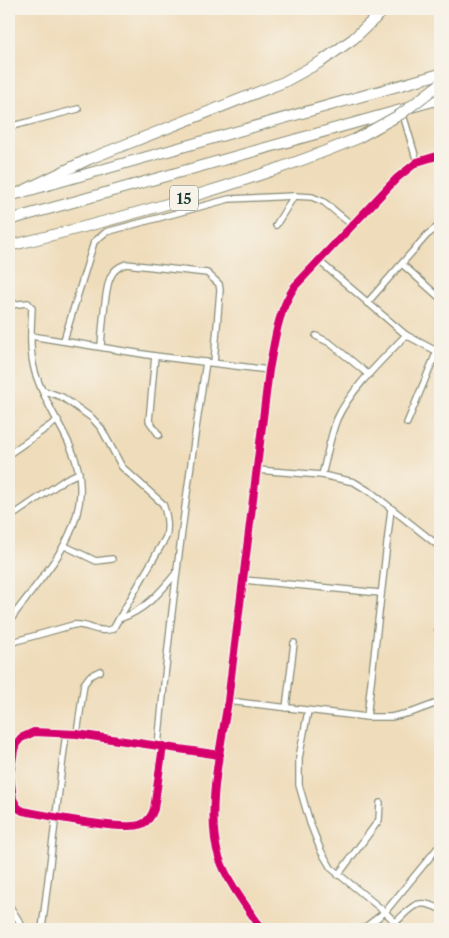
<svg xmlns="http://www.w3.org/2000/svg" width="449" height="938" font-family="'Libre Caslon Text',serif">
	<rect width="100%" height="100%" fill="#f7f3e8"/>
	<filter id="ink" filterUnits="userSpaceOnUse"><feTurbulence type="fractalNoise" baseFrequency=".02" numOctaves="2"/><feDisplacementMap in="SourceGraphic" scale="10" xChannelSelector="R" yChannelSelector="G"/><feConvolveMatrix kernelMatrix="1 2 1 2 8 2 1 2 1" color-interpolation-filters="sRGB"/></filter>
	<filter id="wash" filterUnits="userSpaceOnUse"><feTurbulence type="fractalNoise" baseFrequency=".0096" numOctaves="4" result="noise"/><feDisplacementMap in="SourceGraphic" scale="20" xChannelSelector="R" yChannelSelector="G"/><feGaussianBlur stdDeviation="1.12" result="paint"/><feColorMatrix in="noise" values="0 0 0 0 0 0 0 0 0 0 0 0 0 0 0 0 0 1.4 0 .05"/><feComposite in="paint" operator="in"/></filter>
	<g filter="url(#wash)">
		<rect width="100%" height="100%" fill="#efdcba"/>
	</g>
	<g filter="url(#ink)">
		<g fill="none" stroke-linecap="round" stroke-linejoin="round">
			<defs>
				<g id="minor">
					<path d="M402,111l15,51"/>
					<path d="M9,127l69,-18"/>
					<path d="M276,225l18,-29"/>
					<path d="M319,261l87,74 34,18"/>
					<path d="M402,264l38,34"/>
					<path d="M367,303l60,-68 13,-10"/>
					<path d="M9,305l19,-2 4,5c-1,21 -3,44 3,64 17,56 63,88 38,154 -10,27 -30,50 -47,73 -6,8 -14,16 -17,25"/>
					<path d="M31,336l124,20 114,14"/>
					<path d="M316,336l14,7 39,32"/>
					<path d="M64,340l30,-98 12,-10 123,-33 65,-3 18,1 12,5 28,23"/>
					<path d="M101,346c1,-14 4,-60 10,-70 3,-6 9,-10 15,-12l81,9 12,11 1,6 -6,73"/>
					<path d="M155,356l-6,65 10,14"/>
					<path d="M407,423l30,-72"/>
					<path d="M9,454l49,-34"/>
					<path d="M257,470l65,5 32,7 18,11 68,54"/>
					<path d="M322,475c5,-18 8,-39 15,-56 13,-29 47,-61 69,-84"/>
					<path d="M9,518l57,-39 13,-6"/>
					<path d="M65,546l31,15 16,-2"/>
					<path d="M244,580l136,13"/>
					<path d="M119,619c25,-8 41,-26 57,-46"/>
					<path d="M438,630l2,3"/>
					<path d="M9,643l64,-18c15,-2 23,9 40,4l53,-92c3,-12 1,-22 -3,-33l-41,-37 -21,-39 -9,-10 -30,-21 -20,-7"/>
					<path d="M228,701l139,16h24l22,-5 27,-10"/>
					<path d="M286,708l8,-65"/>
					<path d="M308,711l-9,47v27l11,38 11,28 10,17 54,44 9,9 4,8"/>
					<path d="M367,717l24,-208"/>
					<path d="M77,734l7,-50 6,-8 10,-5"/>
					<path d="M158,746c12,-129 28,-256 48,-384"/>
					<path d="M163,746l-9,63c-2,6 -5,12 -12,15 -15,8 -97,-9 -119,-13l-5,-3 -5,-9 -3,-24 4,-25 2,-6 5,-6 13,-6 43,2 143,21"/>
					<path d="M338,875l41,-55 1,-17"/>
					<path d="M9,905l15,24"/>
					<path d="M395,923c17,-16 21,-26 45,-14"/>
					<path d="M42,929l24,-196"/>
					<path d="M262,929c-16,-23 -34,-46 -43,-72 -14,-43 2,-111 9,-156l41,-331c6,-30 8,-57 26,-84l102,-108 20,-16 23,-7"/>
					<path d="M363,929l22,-17 55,-67"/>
				</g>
				<g id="trunk">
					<path d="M9,196l431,-122"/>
					<path d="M9,220l431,-121"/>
				</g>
				<g id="motorway">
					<path d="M19,193l70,-34 195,-77 38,-21 31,-22 32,-30"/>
					<path d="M9,246c117,-29 235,-61 347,-107"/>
				</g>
			</defs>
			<use href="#minor" stroke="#878c77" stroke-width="8"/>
			<use href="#trunk" stroke="#878c77" stroke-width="12"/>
			<use href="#motorway" stroke="#878c77" stroke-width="12"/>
			<use href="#minor" stroke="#fff" stroke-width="5.5"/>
			<use href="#trunk" stroke="#fff" stroke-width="10"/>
			<use href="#motorway" stroke="#fff" stroke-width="10"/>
			<defs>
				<path id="motorway-bridge" d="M356,139l45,-25 39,-30"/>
			</defs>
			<use href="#motorway-bridge" stroke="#878c77" stroke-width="12" stroke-linecap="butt"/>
			<use href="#motorway-bridge" stroke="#fff" stroke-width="10"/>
			<defs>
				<g id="cycleway">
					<path d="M163,746l-9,63c-2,6 -5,12 -12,15 -15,8 -97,-9 -119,-13l-5,-3 -5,-9 -3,-24 4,-25 2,-6 5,-6 13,-6 43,2 143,21"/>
					<path d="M262,929c-16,-23 -34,-46 -43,-72 -14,-43 2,-111 9,-156l41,-331c6,-30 8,-57 26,-84l102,-108 20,-16 23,-7"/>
				</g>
			</defs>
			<use href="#cycleway" stroke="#f7f3e8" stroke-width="11"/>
			<use href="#cycleway" stroke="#d6006c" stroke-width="8"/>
		</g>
	</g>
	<g text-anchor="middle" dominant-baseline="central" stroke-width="4.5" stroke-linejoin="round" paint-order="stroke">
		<rect fill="#f7f3e8" stroke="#60746a" stroke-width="1" x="170" y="185.5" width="28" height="25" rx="4"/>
		<g font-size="15" font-weight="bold" fill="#1f3d34">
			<text x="184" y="198">15</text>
		</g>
	</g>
	<rect width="449" height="938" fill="none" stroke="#f7f3e8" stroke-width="30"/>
</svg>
